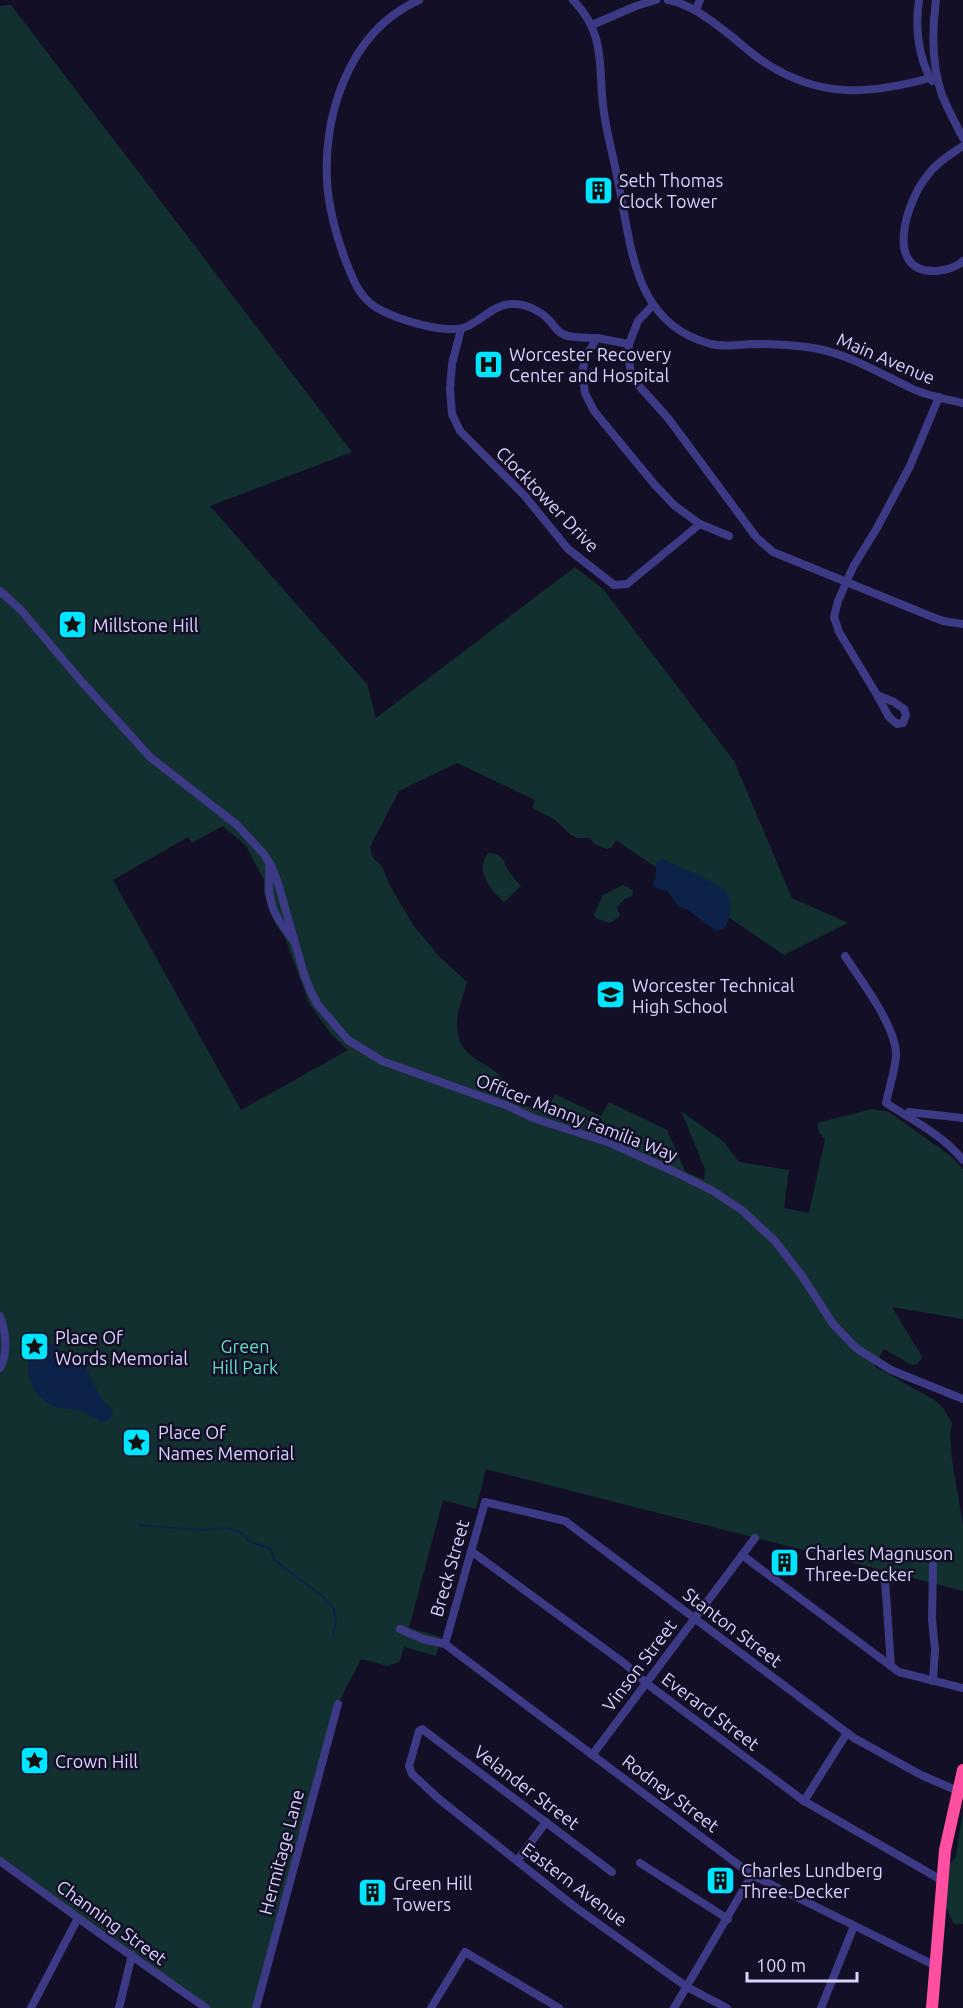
<svg xmlns="http://www.w3.org/2000/svg" width="963" height="2008" font-family="Ubuntu,sans-serif">
	<rect width="100%" height="100%" fill="#130f26"/>
	<g fill="#12302f" fill-rule="evenodd">
		<path d="M11,5l341,447 -142,54 157,178 9,34 199,-151 28,22 131,172 58,137 56,25 -64,32 -168,-115 -4,7 -5,2 -12,-5 -6,-6h-12l-6,-3 -17,-16 -22,-11 3,-8 -78,-37 -58,28 -29,56 3,11 9,8 8,20 24,40 25,30 28,26c-3,13 -10,28 -10,41 -2,47 55,35 49,76l40,14 9,-19 46,22 8,-14 58,28 18,41 19,9 1,-11 -24,-58 42,30 16,21 50,8 -5,38 25,5 16,-74 -5,-5 -3,-11 55,-14 17,3 62,44 12,13v150l-71,-12 29,48v4l-4,5 -5,1 -28,-16 -10,17 62,35 8,8 8,14 -2,12 2,25 11,65v66l-477,-122 -10,40 -33,-9 -34,128 32,9 -5,19 -32,-9 -5,15 -12,4 -26,-7 -23,45 -82,304h-50l-206,-147v-1855zM223,826l23,20 18,34v13l12,31 9,14 24,65 22,31 17,16 -107,60 -128,-230 75,-43 4,6z"/>
		<path d="M489,853c17,2 13,9 21,20 3,5 8,9 11,13l-17,16c-13,-11 -31,-34 -15,-49z"/>
		<path d="M623,885l10,5 -1,6 -7,3 -8,8 3,9 -10,7 -13,-4 -3,-4 9,-20z"/>
		<path d="M963,1810v114h-9l-8,-17 2,-39 8,-12z"/>
	</g>
	<g fill="#0c2248">
		<path d="M661,859c14,6 59,24 66,34 6,10 3,27 -3,36l-8,2 -28,-21 -10,-4 -11,-15 -9,-2 -5,-4 3,-10v-12z"/>
		<path d="M50,1343l36,25 17,33 10,9 -3,10 -9,2c-7,-3 -13,-9 -20,-11 -8,-3 -16,-1 -24,-4 -16,-4 -29,-22 -29,-38 0,-16 9,-21 22,-26z"/>
	</g>
	<g fill="none" stroke-linecap="round" stroke-linejoin="round">
		<path stroke="#0c2248" stroke-width="2" d="M139,1525l58,5 31,-2 14,5 7,8 22,8 3,11 47,35 13,14 2,14 -3,13"/>
		<g stroke="#3d3a85" stroke-width="8">
			<path d="M419,0c-72,32 -99,121 -91,193 3,23 9,45 17,66 7,18 14,39 32,49 19,11 70,28 91,18 15,-7 27,-22 44,-22 14,-1 28,7 37,16 4,4 7,10 12,13 8,6 26,4 36,5"/>
			<path d="M573,0c37,38 23,73 32,119 4,23 10,45 14,67 13,63 15,138 92,158 13,3 27,1 40,0 23,0 46,1 68,5 33,7 62,25 92,39 16,8 34,11 52,15"/>
			<path d="M668,0c26,5 46,23 67,39 10,9 21,18 32,25 55,35 104,30 163,14"/>
			<path d="M919,0c-4,26 -1,58 13,81"/>
			<path d="M936,0c-4,30 -4,66 6,95 6,15 14,29 21,43"/>
			<path d="M696,10l4,-10"/>
			<path d="M592,25l44,-19 20,-6"/>
			<path d="M963,146c-13,9 -27,17 -36,30 -20,24 -45,98 10,95 9,-1 20,-4 26,-10"/>
			<path d="M653,305l-15,16 -9,23 -32,-6 -12,20 -3,16 3,19 9,18 61,74 20,21 25,18 29,12"/>
			<path d="M461,329l-9,35 -2,25 2,25 8,17 64,64 44,54 46,36 13,-1 73,-60"/>
			<path d="M629,344l-1,11 3,17 9,15 28,31 88,119 17,15 152,62 18,7 20,3"/>
			<path d="M0,591l20,18 62,73 68,75 87,68 26,28 8,12 7,18 26,91 6,16 8,15 30,35 34,21 126,45 25,12 77,25 65,29 38,19 30,20 32,30 27,35 31,48 23,24 35,22 72,29"/>
			<path d="M877,695l12,22 8,7 6,-1 3,-8 -2,-6 -10,-7 -17,-7 -38,-63 -5,-15 4,-16 15,-34 24,-39 33,-62 29,-69"/>
			<path d="M269,867c1,10 -1,19 1,29 2,18 13,30 23,44"/>
			<path d="M845,956c16,25 52,71 51,100 -1,15 -7,32 -10,47 26,17 57,32 77,57"/>
			<path d="M907,1116l2,-4 54,6"/>
			<path d="M0,1316c6,17 9,35 0,52"/>
			<path d="M471,1551l153,112 22,20 158,118 139,80"/>
			<path d="M742,1555l157,117 64,16"/>
			<path d="M885,1580l6,86"/>
			<path d="M400,1629l23,10 22,5 307,231 184,91"/>
			<path d="M445,1644l40,-142 80,19 289,217 67,37 37,16"/>
			<path d="M933,1681l2,-31 -3,-31 1,-54"/>
			<path d="M593,1754l162,-216"/>
			<path d="M804,1801l43,-68"/>
			<path d="M0,1861l96,70 110,77"/>
			<path d="M517,1861l29,-39"/>
			<path d="M640,1863l88,56"/>
			<path d="M612,1872l-190,-143 -3,2 -10,35 3,8 27,25 136,108 112,80 40,21"/>
			<path d="M31,2008l47,-90"/>
			<path d="M119,2008l13,-53"/>
			<path d="M256,2008l82,-304"/>
			<path d="M431,2008l34,-56 94,56"/>
			<path d="M674,2008l78,-133"/>
			<path d="M821,2008l33,-82"/>
		</g>
		<path stroke="#ff4fa3" stroke-width="12" d="M932,2008l13,-158 18,-80"/>
	</g>
	<defs>
		<symbol id="building-square" viewBox="-11 -11 22 22"><rect x="-9" y="-9" width="18" height="18" rx="4" fill="#00e5ff" stroke="#130f26"/><path d="M-4-6H4V6H1V3H-1V6H-4ZM-2.5-4.3h1.7v1.8h-1.7ZM.8-4.3h1.7v1.8H.8ZM-2.5-1h1.7V.8h-1.7ZM.8-1h1.7V.8H.8Z" fill="#111"/></symbol>
		<symbol id="hospital-square" viewBox="-11 -11 22 22"><rect x="-9" y="-9" width="18" height="18" rx="4" fill="#00e5ff" stroke="#130f26"/><path d="M-5-5h3v3.5h4V-5h3V5h-3V1.5h-4V5h-3Z" fill="#111"/></symbol>
		<symbol id="sight-square" viewBox="-11 -11 22 22"><rect x="-9" y="-9" width="18" height="18" rx="4" fill="#00e5ff" stroke="#130f26"/><path d="M0-6L1.8-2.2L6-1.7L2.9 1.2L3.7 5.4L0 3.3L-3.7 5.4L-2.9 1.2L-6-1.7L-1.8-2.2Z" fill="#111"/></symbol>
		<symbol id="school-square" viewBox="-11 -11 22 22"><rect x="-9" y="-9" width="18" height="18" rx="4" fill="#00e5ff" stroke="#130f26"/><path d="M0-5L7-2L0 1L-7-2ZM-4 1L0 2.5L4 1V4Q0 6-4 4Z" fill="#111"/></symbol>
	</defs>
	<g fill-rule="evenodd">
		<use href="#building-square" x="582" y="174" width="33" height="33"/>
		<use href="#hospital-square" x="472" y="348" width="33" height="33"/>
		<use href="#sight-square" x="56" y="608" width="33" height="33"/>
		<use href="#school-square" x="594" y="978" width="33" height="33"/>
		<use href="#sight-square" x="18" y="1330" width="33" height="33"/>
		<use href="#sight-square" x="120" y="1426" width="33" height="33"/>
		<use href="#building-square" x="768" y="1546" width="33" height="33"/>
		<use href="#sight-square" x="18" y="1744" width="33" height="33"/>
		<use href="#building-square" x="704" y="1864" width="33" height="33"/>
		<use href="#building-square" x="356" y="1876" width="33" height="33"/>
	</g>
	<g text-anchor="middle" dominant-baseline="central" stroke-width="5" stroke-linejoin="round" paint-order="stroke">
		<g font-size="18" fill="#d9d4ff" stroke="#130f26" text-anchor="start">
			<text x="619" y="180">Seth Thomas<tspan x="619" dy="21">Clock Tower</tspan></text>
			<text x="509" y="354">Worcester Recovery<tspan x="509" dy="21">Center and Hospital</tspan></text>
			<text x="93" y="625">Millstone Hill</text>
			<text x="632" y="985">Worcester Technical<tspan x="632" dy="21">High School</tspan></text>
			<text x="55" y="1337">Place Of<tspan x="55" dy="21">Words Memorial</tspan></text>
			<text x="158" y="1432">Place Of<tspan x="158" dy="21">Names Memorial</tspan></text>
			<text x="805" y="1553">Charles Magnuson<tspan x="805" dy="21">Three-Decker</tspan></text>
			<text x="55" y="1761">Crown Hill</text>
			<text x="741" y="1870">Charles Lundberg<tspan x="741" dy="21">Three-Decker</tspan></text>
			<text x="393" y="1883">Green Hill<tspan x="393" dy="21">Towers</tspan></text>
		</g>
		<g font-size="18" fill="#d9d4ff" stroke="#130f26">
			<text transform="translate(886 358) rotate(23)">Main Avenue</text>
			<text transform="translate(548 499) rotate(46)">Clocktower Drive</text>
			<text transform="translate(577 1117) rotate(21)">Officer Manny Familia Way</text>
			<text transform="translate(449 1568) rotate(-74)">Breck Street</text>
			<text transform="translate(733 1627) rotate(37)">Stanton Street</text>
			<text transform="translate(639 1665) rotate(-53)">Vinson Street</text>
			<text transform="translate(711 1711) rotate(37)">Everard Street</text>
			<text transform="translate(527 1787) rotate(37)">Velander Street</text>
			<text transform="translate(671 1793) rotate(37)">Rodney Street</text>
			<text transform="translate(281 1852) rotate(-75)">Hermitage Lane</text>
			<text transform="translate(575 1884) rotate(37)">Eastern Avenue</text>
			<text transform="translate(112 1922) rotate(36)">Channing Street</text>
		</g>
		<g font-size="18" fill="#5fe0c0" stroke="#130f26">
			<text x="245" y="1346">Green<tspan x="245" dy="21">Hill Park</tspan></text>
		</g>
	</g>
	<path d="M747 1972v9h110v-9" fill="none" stroke="#d9d4ff" stroke-width="3"/>
	<text x="756" y="1972" font-size="18" fill="#d9d4ff" stroke="#130f26" stroke-width="4.5" paint-order="stroke">100 m</text>
</svg>
